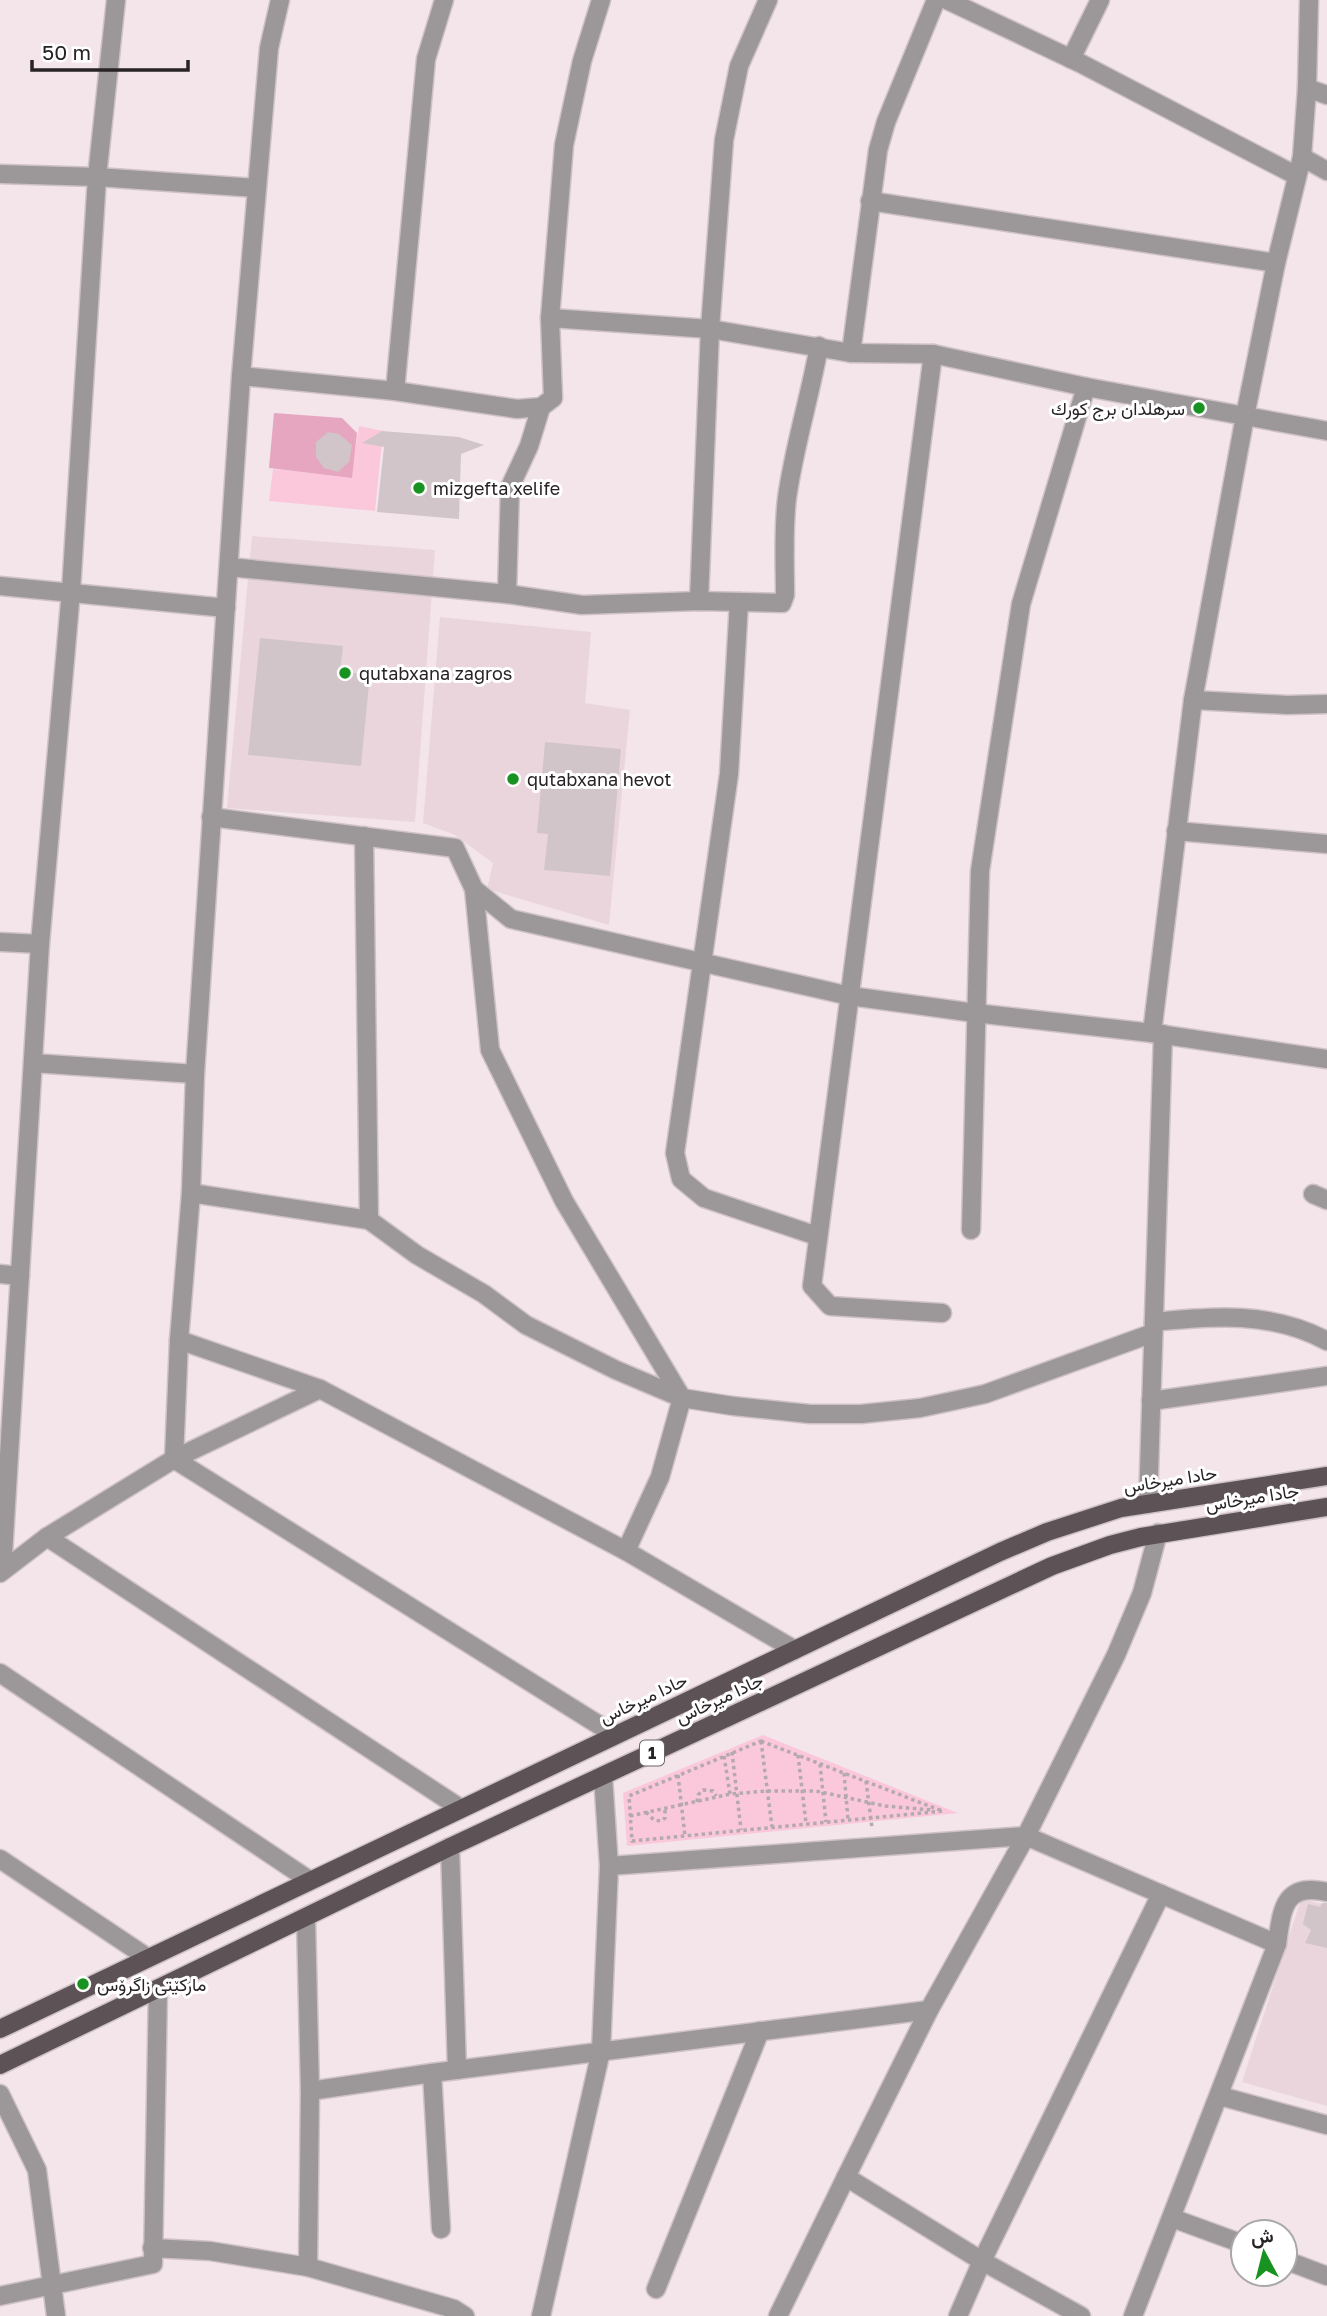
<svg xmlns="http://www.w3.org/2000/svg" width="1327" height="2316" font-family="'Golos Text',Vazirmatn,sans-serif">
	<rect width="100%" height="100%" fill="#f3e5ea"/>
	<g fill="#ebd5dd">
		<path d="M252,536l183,14 -20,272 -188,-14z"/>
		<path d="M440,617l151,15 -6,71 45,7 -21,215 -122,-36 6,-26 -38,-28 -32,-12z"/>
		<path d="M1301,1899l26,6v201l-85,-24z"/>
	</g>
	<g fill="#fbc8db">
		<path d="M359,426l24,5 -8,80 -106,-10 4,-32 78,8z"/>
		<path d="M763,1735l195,78 -331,33 -4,-53z"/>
	</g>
	<path fill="#e6a6c0" d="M274,413l68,5 15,15 -5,45 -83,-10z"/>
	<g fill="#d2c5c9">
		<path d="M382,431l77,6 25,8 -23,9 -2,65 -82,-7 7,-65 -22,-4z"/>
		<path d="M328,432l11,2 13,11 -3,17 -11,10 -14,-4 -8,-11v-15z"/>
		<path d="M260,638l83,8 -3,26 30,2 -9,92 -113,-11z"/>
		<path d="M545,742l76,7 -11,127 -66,-6 4,-36 -11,-1z"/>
		<path d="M1322,1903h5v45l-22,-5 6,-13 -8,-6 5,-20 12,3z"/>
	</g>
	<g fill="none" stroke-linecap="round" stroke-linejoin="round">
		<defs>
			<g id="minor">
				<path d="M280,0l-11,48 -28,328 -46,698 -4,119 -12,147 -5,119 441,276"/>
				<path d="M947,0l133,63 217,113"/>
				<path d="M1309,0l-2,88 -5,69 -26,106 -31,153 82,15"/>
				<path d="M1071,59l29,-59"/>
				<path d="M1307,88l20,7"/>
				<path d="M1302,157l25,14"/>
				<path d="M0,174l97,3 160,11"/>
				<path d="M870,201l406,62"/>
				<path d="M550,318l160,11 141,24 82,1 153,33 159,29 -52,284 -41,333"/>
				<path d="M851,353l27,-203 8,-28 50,-122"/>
				<path d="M933,354l-121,932 18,20 112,7"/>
				<path d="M241,376l154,15 122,18 24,-2 12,-9 -3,-80 14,-173 18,-84 19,-61"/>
				<path d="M395,391l31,-332 18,-59"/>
				<path d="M229,567l278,27 75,11 117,-4 83,2 3,-8c0,-32 -2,-65 2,-97 7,-51 23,-101 32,-152"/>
				<path d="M0,586l226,22"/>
				<path d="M507,594l3,-107 19,-41 12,-39"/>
				<path d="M699,601l11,-272 14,-189 15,-74 29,-66"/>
				<path d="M739,602l-10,172 -54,379 6,26 23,19 113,38"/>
				<path d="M1193,700l94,5 40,-1"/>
				<path d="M211,817l244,31 19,41 37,30 339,77 125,17 177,20 175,26"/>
				<path d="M1176,831l151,13"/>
				<path d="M364,836l5,384"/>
				<path d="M474,889l16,161 74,151 118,197 -22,79 -34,74"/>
				<path d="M0,942l40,2"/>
				<path d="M33,1063l162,11"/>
				<path d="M191,1193l178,27 48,35 67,39 42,31 90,45 66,28 51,8 77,8h51l59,-6 65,-14 168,-61"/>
				<path d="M1313,1194l14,6"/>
				<path d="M971,1230l9,-359 41,-267 65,-217"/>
				<path d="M0,1274l20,2"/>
				<path d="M1154,1322c59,-6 118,-11 173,19"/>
				<path d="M179,1340l141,49"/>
				<path d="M1151,1401l176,-25"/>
				<path d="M1148,1504l15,-470"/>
				<path d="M1158,1533l-16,60 -26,62 -90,181 251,108"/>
				<path d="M47,1537l413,271"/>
				<path d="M2,1571l38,-627 31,-353 26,-414 19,-177"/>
				<path d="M0,1573l47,-36 127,-78 146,-70 306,162 169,99"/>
				<path d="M0,1673l309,207"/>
				<path d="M450,1847l7,223"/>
				<path d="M0,1859l148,99"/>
				<path d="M609,1866l417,-30 -97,174 -83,167 136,84 99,55"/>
				<path d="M306,1919l4,172 -2,176"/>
				<path d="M432,2073l9,156"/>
				<path d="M310,2091l122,-18 497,-63"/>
				<path d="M0,2094l37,76 19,146"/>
				<path d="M1220,2096l107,29"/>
				<path d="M1172,2218l71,26"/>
				<path d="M152,2248l58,3 98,16 146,42 11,7"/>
				<path d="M1285,2260l42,16"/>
				<path d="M656,2289l104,-258"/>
				<path d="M0,2296l153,-32 5,-275"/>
				<path d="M541,2316l60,-265 8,-185 -6,-90"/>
				<path d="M778,2316l68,-139"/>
				<path d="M958,2316l24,-55 179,-367"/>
				<path d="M1133,2316l144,-372c5,-34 6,-62 50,-52"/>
			</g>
			<g id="major">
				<path d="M0,2029l1000,-477 47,-20 74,-24 206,-32"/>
				<path d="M0,2065l450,-218 602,-281 58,-21 31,-8 186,-30"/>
			</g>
		</defs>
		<use href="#minor" stroke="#cec2c7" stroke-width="21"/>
		<use href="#major" stroke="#cec2c7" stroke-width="21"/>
		<g stroke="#b4a9ad" stroke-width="3.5" stroke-dasharray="3.5 3.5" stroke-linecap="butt">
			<path d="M761,1741l176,68 6,2 -311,30 -3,-45z"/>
			<path d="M761,1741l11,86"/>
			<path d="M732,1752l9,78"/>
			<path d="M798,1755l8,68"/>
			<path d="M724,1756l6,38"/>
			<path d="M820,1764l6,58"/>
			<path d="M844,1773l4,46"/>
			<path d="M678,1775l7,61"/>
			<path d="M866,1781l6,47"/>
			<path d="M697,1802l1,-7 5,-5 10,1 3,5"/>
			<path d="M646,1812l8,8 7,1 4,-3v-9"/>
			<path d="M630,1816l100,-22 37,-3h49l69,15 47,4"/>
		</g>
		<use href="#minor" stroke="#9c9799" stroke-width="18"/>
		<use href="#major" stroke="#5d5357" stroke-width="18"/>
	</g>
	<g fill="#189220" stroke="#fff" stroke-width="2.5">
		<circle cx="1199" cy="408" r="7"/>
		<circle cx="419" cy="488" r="7"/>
		<circle cx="345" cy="673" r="7"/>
		<circle cx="513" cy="779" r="7"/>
		<circle cx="83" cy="1984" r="7"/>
	</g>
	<g text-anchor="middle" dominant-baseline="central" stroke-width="6" stroke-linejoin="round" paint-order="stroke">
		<rect fill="#fff" stroke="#686566" stroke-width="2" x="640" y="1740.5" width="24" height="25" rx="5"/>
		<g font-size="16" font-weight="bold" fill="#282325">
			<text x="652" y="1753">1</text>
		</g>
		<g font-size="18" fill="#282325" stroke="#fff" text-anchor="start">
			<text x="1185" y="408" text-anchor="end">سرهلدان برج كورك</text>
			<text x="433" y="488">mizgefta xelife</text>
			<text x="359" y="673">qutabxana zagros</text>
			<text x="527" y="779">qutabxana hevot</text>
			<text x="97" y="1984">مارکێتی زاگرۆس</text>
		</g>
		<g font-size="18" fill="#282325" stroke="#fff">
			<text transform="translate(1170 1479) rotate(-9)">حادا ميرخاس</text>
			<text transform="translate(1252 1497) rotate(-9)">جادا ميرخاس</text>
			<text transform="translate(643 1698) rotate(-25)">حادا ميرخاس</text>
			<text transform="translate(719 1698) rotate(-25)">جادا ميرخاس</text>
		</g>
	</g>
	<g transform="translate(1264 2253) rotate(353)"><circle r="33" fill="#ffffff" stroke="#a9a7a8" stroke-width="2"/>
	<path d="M0-5L12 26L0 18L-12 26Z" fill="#189220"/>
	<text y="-10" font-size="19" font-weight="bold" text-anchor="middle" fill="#282325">ش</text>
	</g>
	<path d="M32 60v10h156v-10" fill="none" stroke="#282325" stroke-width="3.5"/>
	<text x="42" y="60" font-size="21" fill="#282325" stroke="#ffffff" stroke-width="5" paint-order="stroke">50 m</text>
</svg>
